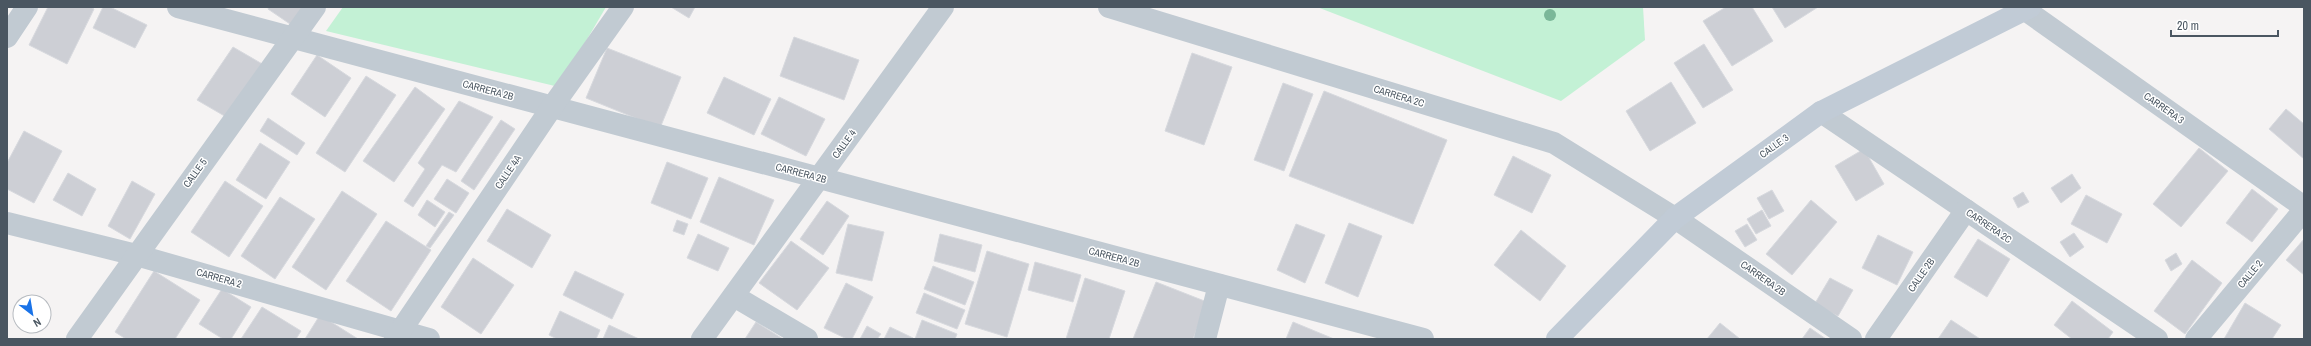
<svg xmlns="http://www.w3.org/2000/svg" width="2311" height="346" font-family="'Archivo Narrow',sans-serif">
	<rect width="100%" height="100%" fill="#f5f3f3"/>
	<g fill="#c3f1d5">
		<path d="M343,7h263l-47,80 -233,-56z"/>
		<path d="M1317,7h326l2,33 -84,61z"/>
	</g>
	<g fill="#cdcfd5" stroke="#d7d9de">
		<path d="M48,7h43l3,2 -27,55 -38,-19z"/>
		<path d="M103,7h7l37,18 -12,23 -42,-20z"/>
		<path d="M269,7h37l-13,19 -25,-17z"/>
		<path d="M671,7h24l-6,11z"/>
		<path d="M1726,7h26l21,34 -41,25 -29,-45z"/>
		<path d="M1772,7h46l-33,21z"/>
		<path d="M794,37l65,23 -15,40 -64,-24z"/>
		<path d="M1704,44l29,46 -30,18 -29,-45z"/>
		<path d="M233,47l31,18 -36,53 -31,-18z"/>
		<path d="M607,48l74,29 -21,51 -74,-30z"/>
		<path d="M1192,53l40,14 -28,78 -39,-14z"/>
		<path d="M317,55l34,23 -26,39 -34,-23z"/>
		<path d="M366,76l30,19 -51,77 -29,-19z"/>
		<path d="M724,77l47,22 -17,36 -47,-22z"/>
		<path d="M1671,82l25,41 -46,28 -24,-40z"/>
		<path d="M1283,83l30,11 -29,77 -30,-11z"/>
		<path d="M415,87l30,22 -51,73 -31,-21z"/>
		<path d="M1324,91l123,49 -34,84 -124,-48z"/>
		<path d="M779,97l46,22 -19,37 -45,-22z"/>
		<path d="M459,101l34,16 -37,55 -14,-7 -29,42 -9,-6 21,-32 -7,-6z"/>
		<path d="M2286,109l18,15v35l-35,-30z"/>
		<path d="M268,118l37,25 -8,12 -37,-24z"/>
		<path d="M501,120l14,9 -41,61 -13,-9z"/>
		<path d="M24,131l38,20 -28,52 -27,-14v-26z"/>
		<path d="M260,143l30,19 -24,37 -30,-19z"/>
		<path d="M2199,148l29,23 -47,56 -28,-23z"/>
		<path d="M1864,149l20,35 -28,17 -21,-35z"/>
		<path d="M1513,156l38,19 -19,38 -38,-18z"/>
		<path d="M667,162l41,16 -17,41 -40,-16z"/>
		<path d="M68,173l28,16 -14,27 -29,-16z"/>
		<path d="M2072,174l9,14 -20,15 -10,-15z"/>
		<path d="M719,177l55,23 -20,45 -54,-23z"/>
		<path d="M447,179l22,14 -13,20 -22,-14z"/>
		<path d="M132,181l23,13 -25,45 -22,-13z"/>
		<path d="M225,181l38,25 -34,51 -38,-25z"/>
		<path d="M2252,189l26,20 -26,33 -26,-19z"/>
		<path d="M1772,190l12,21 -15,8 -12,-21z"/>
		<path d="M342,191l35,23 -51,76 -34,-23z"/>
		<path d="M2023,192l6,10 -11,6 -5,-10z"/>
		<path d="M2086,195l36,19 -15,29 -36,-19z"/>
		<path d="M280,197l35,22 -40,60 -34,-23z"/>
		<path d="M427,200l18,12 -10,15 -17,-12z"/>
		<path d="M1811,200l26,22 -45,53 -26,-21z"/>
		<path d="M827,201l22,15 -26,39 -23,-16z"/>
		<path d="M507,209l44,26 -19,33 -45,-27z"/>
		<path d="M1762,210l9,16 -15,8 -9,-15z"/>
		<path d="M449,212l5,3 -24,33 -4,-2z"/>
		<path d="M677,220l11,4 -4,11 -11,-4z"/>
		<path d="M386,221l45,29 -40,61 -45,-30z"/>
		<path d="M1349,223l33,13 -24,61 -33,-14z"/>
		<path d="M848,224l36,8 -12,49 -36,-8z"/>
		<path d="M1296,224l29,11 -20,48 -28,-13z"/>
		<path d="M1747,224l10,16 -12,7 -10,-16z"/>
		<path d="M1521,230l45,36 -26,35 -46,-36z"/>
		<path d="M2074,233l10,14 -14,10 -10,-15z"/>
		<path d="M698,234l31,14 -11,23 -31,-13z"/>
		<path d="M940,234l42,11 -7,27 -41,-11z"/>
		<path d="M1878,235l35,17 -16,33 -35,-17z"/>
		<path d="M1978,239l32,20 -23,38 -33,-20z"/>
		<path d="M2304,239v36l-18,-15z"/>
		<path d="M791,241l38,27 -32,42 -38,-27z"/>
		<path d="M987,251l42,13 -22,73 -42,-13z"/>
		<path d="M2176,253l6,11 -11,7 -6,-11z"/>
		<path d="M473,258l41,27 -33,49 -40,-27z"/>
		<path d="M2192,260l30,23 -37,51 -31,-23z"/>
		<path d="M1035,262l46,13 -8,27 -45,-12z"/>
		<path d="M933,266l41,16 -9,23 -41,-16z"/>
		<path d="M154,271l46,29 -25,39h-49l-11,-7z"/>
		<path d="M575,271l49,23 -12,25 -49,-24z"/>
		<path d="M1085,278l40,13 -16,48h-43z"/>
		<path d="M1830,278l23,12 -15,26 -24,-11z"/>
		<path d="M1156,282l51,20 -14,37h-60z"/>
		<path d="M846,283l27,14 -21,42h-5l-23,-11z"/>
		<path d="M222,289l29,18 -20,32h-8l-24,-15z"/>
		<path d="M924,293l41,17 -8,19 -41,-16z"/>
		<path d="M2072,301l41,31 -5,7h-36l-18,-14z"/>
		<path d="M2245,303l36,22 -9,14h-48z"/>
		<path d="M262,307l39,24 -5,8h-55z"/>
		<path d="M560,311l40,19 -4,9h-39l-8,-4z"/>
		<path d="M320,315l38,24h-53z"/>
		<path d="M922,320l35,14 -2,5h-40z"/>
		<path d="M1951,320l29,19h-42z"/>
		<path d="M756,322l27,17h-38z"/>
		<path d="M1293,322l41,17h-48z"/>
		<path d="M1720,323l20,16h-33z"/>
		<path d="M609,325l30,14h-36z"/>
		<path d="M867,326l14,8 -4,5h-17z"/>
		<path d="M890,327l23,11 -1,1h-28z"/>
		<path d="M1810,328l16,11h-24z"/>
	</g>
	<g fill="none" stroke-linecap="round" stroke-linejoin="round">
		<g stroke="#c1cad2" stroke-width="22">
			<path d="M178,7l1245,332"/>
			<path d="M1109,7l445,136 121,75 176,121"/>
			<path d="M2024,9l280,198"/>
			<path d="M7,37l20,-30"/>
			<path d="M1821,112l336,227"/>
			<path d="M7,223l129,32 293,84"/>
			<path d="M734,296l73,43"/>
			<path d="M77,339l238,-332"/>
			<path d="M395,339l157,-232 71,-100"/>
			<path d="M702,339l241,-332"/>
			<path d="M1205,339l14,-54"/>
			<path d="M1876,339l90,-129"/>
			<path d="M2196,339l108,-129"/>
		</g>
		<path stroke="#c1cbd6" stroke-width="22" d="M1557,339l118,-121 146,-106 209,-105"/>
	</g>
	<circle fill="#7bb799" cx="1550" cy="15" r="6"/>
	<g text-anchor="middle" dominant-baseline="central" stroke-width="3" stroke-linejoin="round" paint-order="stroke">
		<g font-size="10" fill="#4a5661" stroke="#fff">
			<text transform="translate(488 90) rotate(15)">CARRERA 2B</text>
			<text transform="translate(1399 96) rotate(17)">CARRERA 2C</text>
			<text transform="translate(2164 108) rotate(35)">CARRERA 3</text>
			<text transform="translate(844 144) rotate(-54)">CALLE 4</text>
			<text transform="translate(1774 146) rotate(-36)">CALLE 3</text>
			<text transform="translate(508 172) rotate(-56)">CALLE 4A</text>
			<text transform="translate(195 173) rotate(-54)">CALLE 5</text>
			<text transform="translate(801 173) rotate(15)">CARRERA 2B</text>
			<text transform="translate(1989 226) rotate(34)">CARRERA 2C</text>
			<text transform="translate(1114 257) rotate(15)">CARRERA 2B</text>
			<text transform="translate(2250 274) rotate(-50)">CALLE 2</text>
			<text transform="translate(1921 275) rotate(-55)">CALLE 2B</text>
			<text transform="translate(219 278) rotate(16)">CARRERA 2</text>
			<text transform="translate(1763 278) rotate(35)">CARRERA 2B</text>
		</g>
	</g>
	<rect width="2311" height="346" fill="none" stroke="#4a5661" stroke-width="16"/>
	<g transform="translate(32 314) rotate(149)"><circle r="19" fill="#ffffff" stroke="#b7bbc0"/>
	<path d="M0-3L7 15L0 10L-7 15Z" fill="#1a73e8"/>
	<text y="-6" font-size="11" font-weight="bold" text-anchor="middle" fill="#4a5661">N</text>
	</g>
	<path d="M2171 30v6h107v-6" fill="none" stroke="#4a5661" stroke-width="2"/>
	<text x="2177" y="30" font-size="12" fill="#4a5661" stroke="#ffffff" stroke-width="3" paint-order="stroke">20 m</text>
</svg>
